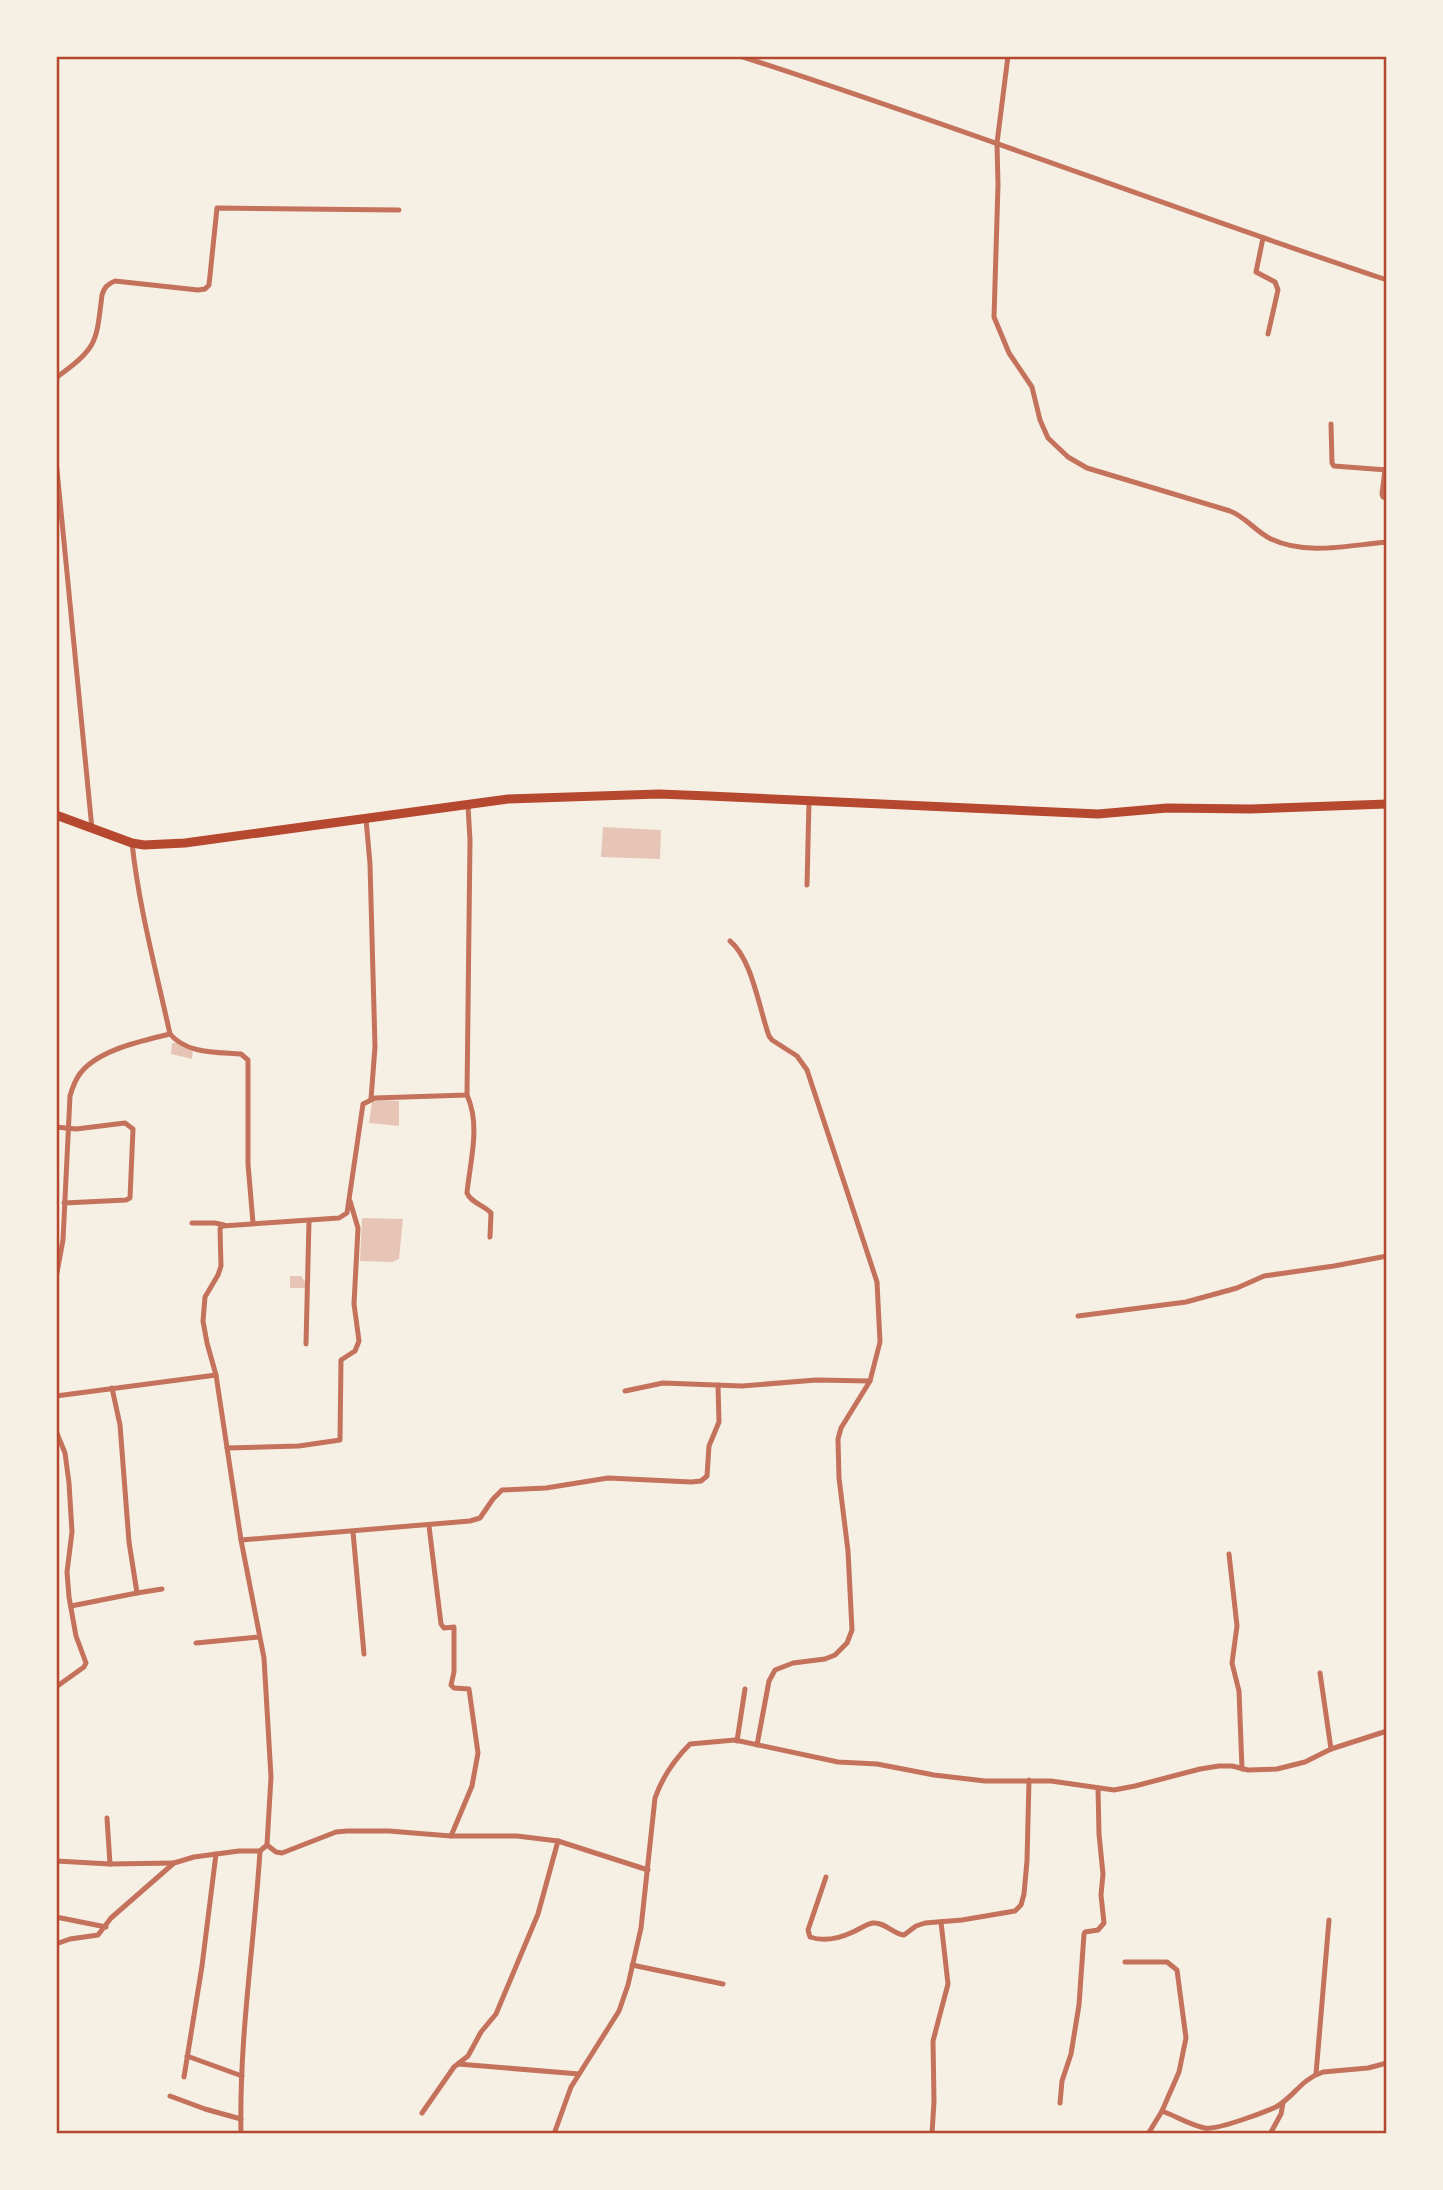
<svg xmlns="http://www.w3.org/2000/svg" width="1443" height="2190" font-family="'Source Sans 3',sans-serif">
	<rect width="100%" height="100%" fill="#f6efe4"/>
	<g fill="#e6c5b7">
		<path d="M603,827l58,3 -1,29 -59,-2z"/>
		<path d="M172,1043h6l15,6 -1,10 -21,-5z"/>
		<path d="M376,1100l23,1v25l-30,-3 3,-21z"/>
		<path d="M362,1218l41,1 -4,40 -7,3 -32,-1z"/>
		<path d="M290,1276h11l5,7 -1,5h-15z"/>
	</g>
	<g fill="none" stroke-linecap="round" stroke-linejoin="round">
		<g stroke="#c5725c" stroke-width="5">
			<path d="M740,56c218,70 430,152 647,224"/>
			<path d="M1008,56l-11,87 1,42 -4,132 15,36 23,34 8,33 8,18 20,19 19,11 143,43c16,6 26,21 41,28 36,17 79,6 116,3"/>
			<path d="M1263,238l-7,34 19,10 3,8 -10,44"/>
			<path d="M56,388l1,-11c41,-30 39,-34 45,-82 2,-7 5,-11 13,-14l83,9 7,-1 4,-4 8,-77 182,2"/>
			<path d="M1331,424l1,39 2,3 53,4"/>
			<path d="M56,460l36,369"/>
			<path d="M1385,469l-3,25 1,3 4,1"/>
			<path d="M366,819l4,45 5,183 -4,52"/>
			<path d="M807,885l2,-83"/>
			<path d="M730,941c22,18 29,67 39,95l3,4 25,16 10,14 70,212 3,60 -10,39 -29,47 -3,11 1,39 9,73 4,79 -5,13 -12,12 -10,4 -32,4 -18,7 -6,11 -12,64"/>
			<path d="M170,1034c17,20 46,18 71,20l7,6v104l5,59"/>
			<path d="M467,1095c14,31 3,66 0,98 4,10 17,12 24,20l-1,24"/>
			<path d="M56,1127l20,2 49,-6 8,6 -3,69 -4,2 -62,3"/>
			<path d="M192,1223h23l9,2"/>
			<path d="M56,1278l7,-38 7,-144c2,-7 5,-15 9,-21 17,-25 63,-34 91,-41 -14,-64 -31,-126 -38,-191"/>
			<path d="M1078,1316l108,-14 51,-14 27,-12 70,-10 53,-10"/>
			<path d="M306,1344l3,-123"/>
			<path d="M625,1391l38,-8 79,3 74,-6 54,1"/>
			<path d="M56,1396l160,-21"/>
			<path d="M56,1431l9,22 4,30 3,49 -5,40 2,25 7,39 10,27 -2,4 -28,20"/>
			<path d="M227,1448l72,-2 41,-6 1,-80 14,-9 4,-10 -5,-37 4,-76 -8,-27"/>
			<path d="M429,1526l12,98 3,4 10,-1v45l-3,13 3,3 15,1 9,64 -6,33 -21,50"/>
			<path d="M353,1532l11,122"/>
			<path d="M241,1540l229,-19 10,-3 13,-19 9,-9 44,-2 62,-10 83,4 10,-1 6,-5 2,-30 10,-24 -1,-37"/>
			<path d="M1229,1554l8,72 -5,37 7,28 3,78"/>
			<path d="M137,1593l25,-4"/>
			<path d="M71,1606l66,-13 -8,-51 -9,-117 -8,-37"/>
			<path d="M196,1643l63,-6"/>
			<path d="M1320,1673l11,76"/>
			<path d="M737,1741l8,-52"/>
			<path d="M107,1818l3,46"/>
			<path d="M267,1845l4,-68 -7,-119 -23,-118 -25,-165 -9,-32 -4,-22 2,-24 13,-22 3,-9 -1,-37 2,-3 117,-8 8,-5 16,-109 12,-6 92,-3 3,-255 -2,-34"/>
			<path d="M56,1861l54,3 64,-1"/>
			<path d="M826,1877l-18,53 2,7c14,5 30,1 43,-5 7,-3 13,-8 20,-9 12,-1 20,11 31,12l12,-9 9,-3 37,-3 53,-9 6,-6 3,-11 3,-33 2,-81"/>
			<path d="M56,1917l50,10"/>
			<path d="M56,1944l14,-5 28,-4 13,-17 63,-55 20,-6 45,-6h21l7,-6 9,7 6,1 54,-21 11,-1h42l62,5h66l41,5 90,29"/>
			<path d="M1125,1962h42l10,8 9,68 -7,34 -17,39c14,5 28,14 43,17 13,2 57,-15 71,-21 19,-11 24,-27 47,-35l45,-4 19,-5"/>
			<path d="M632,1965l91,19"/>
			<path d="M187,2056l55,20"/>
			<path d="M458,2064l121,10"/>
			<path d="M1316,2074l13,-154"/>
			<path d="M184,2077l18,-111 14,-112"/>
			<path d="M170,2096l35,13 36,10"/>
			<path d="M1060,2103l2,-22 9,-27 8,-49 5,-71 1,-2 13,-2 6,-7 -3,-28 2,-21 -4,-40 -1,-46"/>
			<path d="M422,2113l32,-46 14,-11 13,-24 15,-18 42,-100 20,-73"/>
			<path d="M241,2134c-2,-96 13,-188 19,-283"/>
			<path d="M554,2134l17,-47 48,-76 9,-26 13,-57 14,-130c7,-20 20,-39 35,-54l45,-4 103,22 39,2 57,11 51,6h66l63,9 21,-4 65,-17 19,-3h13l16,4 29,-1 28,-7 26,-13 56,-18"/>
			<path d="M932,2134l2,-33 -1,-60 15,-57 -7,-62"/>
			<path d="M1148,2134l14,-23"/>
			<path d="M1270,2134l11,-20 2,-11"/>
		</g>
		<path stroke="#b5482f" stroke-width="9" d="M56,815l76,28 12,2 41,-2 323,-44 151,-5 50,2 389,18 69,-6 83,1 137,-5"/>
	</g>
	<rect width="1443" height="2190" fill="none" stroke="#f6efe4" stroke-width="116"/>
	<rect x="58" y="58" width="1327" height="2074" fill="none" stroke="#b5482f" stroke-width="2.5"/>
</svg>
